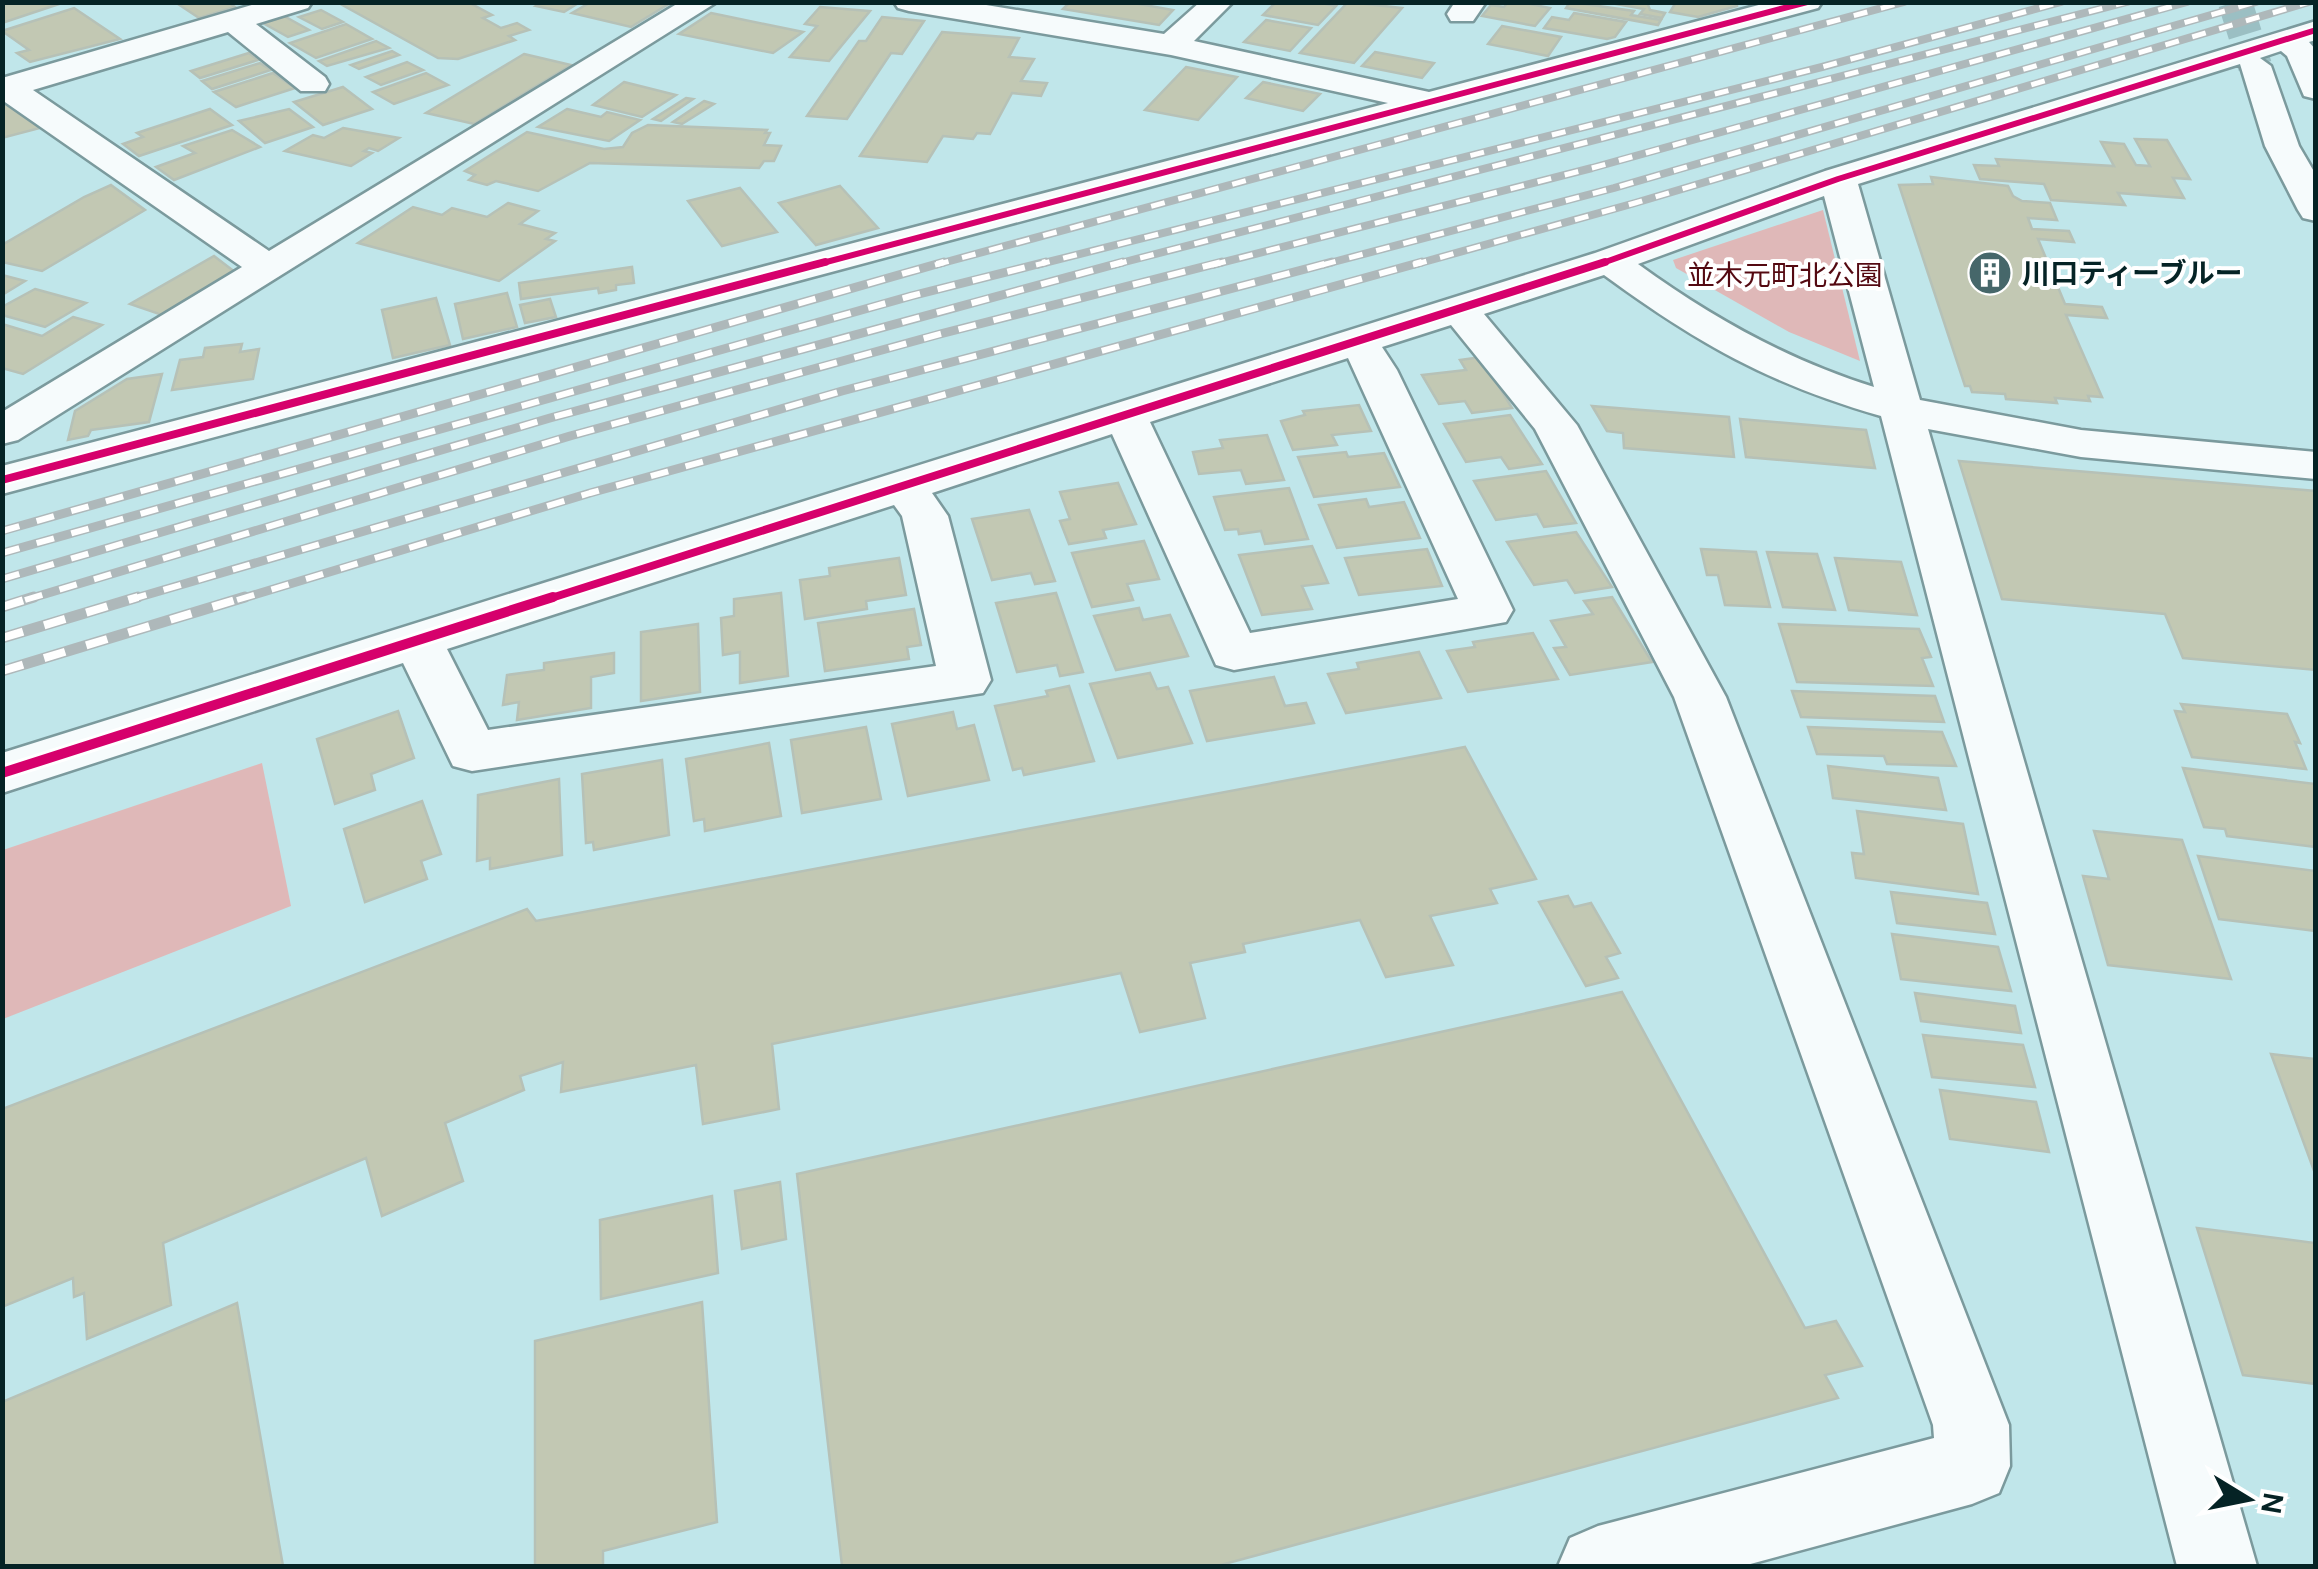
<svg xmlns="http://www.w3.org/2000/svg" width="2318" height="1569" font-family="'DM Sans','Noto Sans JP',sans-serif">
	<rect width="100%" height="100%" fill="#c0e6ea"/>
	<g fill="#dfb8b8">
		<path d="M1823,210l37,151 -71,-29 -113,-64 -3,-8z"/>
		<path d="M262,763l29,143 -288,113v-169z"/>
	</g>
	<g fill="#c2c8b3" stroke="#b6c1b7" stroke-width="2.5">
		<path d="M2,2h63l-63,21z"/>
		<path d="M175,2h53l7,5 -36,11z"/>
		<path d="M337,2h131l24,13 -9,3 18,10 16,-5 12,7 -20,6 6,4 -57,19 -20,-1z"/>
		<path d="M543,2h37l-16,10 -28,-6z"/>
		<path d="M591,2h81l-41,25 -59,-14z"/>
		<path d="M1070,2h58l45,8 -14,15 -96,-16z"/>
		<path d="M1276,2h40l20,4 -18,19 -55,-10z"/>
		<path d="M1348,2l54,6 -48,55 -54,-10z"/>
		<path d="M1508,2h12l30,6 -15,18 -53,-10 9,-11 13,2z"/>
		<path d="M1570,2l64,9 -3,4 30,5 -3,5 -92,-17z"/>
		<path d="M1605,2h42l3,8 15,3 -3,5 -22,-4 4,-5z"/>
		<path d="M1676,2h61v4l-39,11 -28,-5z"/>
		<path d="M820,7l50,4 -41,50 -39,-4 27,-31 -12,-2z"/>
		<path d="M74,8l46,31 -90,23 -13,-9 12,-3 -27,-19z"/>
		<path d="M321,10l22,12 -21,7 -23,-12z"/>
		<path d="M711,13l92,19 -30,21 -94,-19z"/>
		<path d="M1574,13l52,9 -11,15 -8,2 -63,-11 8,-11 17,3z"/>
		<path d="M284,16l25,14 -21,7 -25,-14z"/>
		<path d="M882,17l42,4 -22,33 -11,-1 -44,66 -40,-3 52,-75h7z"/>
		<path d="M1266,20l45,8 -21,23 -46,-9z"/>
		<path d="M346,24l26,15 -56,19 -26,-15z"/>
		<path d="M1502,26l59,11 -13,19 -60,-12z"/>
		<path d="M942,32l77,6 -10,19 25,2 -13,22 26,2 -6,13 -29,-3 -22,41 -13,-1 -4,6 -30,-3 -16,26 -67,-6z"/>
		<path d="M376,41l13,7 -62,18 -8,-5z"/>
		<path d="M392,51l7,4 -40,14 -8,-4z"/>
		<path d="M1375,52l59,11 -12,15 -60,-12z"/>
		<path d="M249,53l9,7 -58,18 -9,-7z"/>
		<path d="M524,54l47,11 -97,59 -48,-11z"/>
		<path d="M407,62l16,8 -42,15 -15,-8z"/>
		<path d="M260,63l11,7 -59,19 -10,-8z"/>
		<path d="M1186,67l51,10 -39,43 -53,-10z"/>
		<path d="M273,73l22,15 -59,19 -22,-15z"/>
		<path d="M426,73l22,12 -54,19 -21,-12z"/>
		<path d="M624,82l52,13 -34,22 -49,-12z"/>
		<path d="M1263,82l57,12 -17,17 -57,-13z"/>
		<path d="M343,87l29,22 -49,16 -29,-23z"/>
		<path d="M686,98l7,1 -32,22 -8,-2z"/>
		<path d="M704,101l10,3 -32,20 -9,-2z"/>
		<path d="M8,102l32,26 -38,10v-35z"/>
		<path d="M210,109l22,16 -93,31 -16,-12 20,-7 -6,-4z"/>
		<path d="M289,109l24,18 -48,16 -26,-22z"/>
		<path d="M567,109l34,8 6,-5 33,8 -31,21 -71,-14z"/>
		<path d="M648,125l119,5 -2,3h5l-6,12 17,1 -7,15h-10l-5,7 -169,-5 -52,28 -42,-10 -9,4 -18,-5 6,-5 -10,-4 62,-39 77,17 19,-2 9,-14z"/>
		<path d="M343,128l56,10 -21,13 -9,-3 -5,3 8,2 -21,13 -66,-15 28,-16 11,3z"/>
		<path d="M232,130l28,17 -86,33 -18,-13 39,-14 -12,-7z"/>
		<path d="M2135,139l32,1 23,39 -17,-1 11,20 -66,-5 7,12 -74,-5 -7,-16 -64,-5 -6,-14 25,1 -3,-7 118,7 -13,-24 23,2 12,21 14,1z"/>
		<path d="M1931,177l77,9 5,10 9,5 28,2 7,17 -29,-2 4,11 37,2 5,11 -36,-3 27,65 37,3 5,11 -41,-3 36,82 -14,-1 2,5 -35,-3 2,5 -51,-4 -1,-5 -33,-2 -2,-6h-5l-66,-201 34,-1z"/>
		<path d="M111,185l34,25 -103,61 -40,-9v-17l82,-48z"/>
		<path d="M840,186l38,42 -62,17 -37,-42z"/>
		<path d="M740,188l37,44 -55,14 -34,-45z"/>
		<path d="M508,203l30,8 -18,13 35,9 -9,6 9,2 -56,40 -141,-38 55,-36 29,8 10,-7 35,9z"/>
		<path d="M214,256l21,16 -73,43 -32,-11z"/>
		<path d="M632,267l2,16 -18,2v5l-17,3 -1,-5 -77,11 -2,-16z"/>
		<path d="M2,275l23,6 -23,14z"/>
		<path d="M35,289l51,14 -41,24 -43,-12v-8z"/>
		<path d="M507,293l10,34 -54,12 -8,-35z"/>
		<path d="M436,298l14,47 -57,13 -11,-48z"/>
		<path d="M550,299l6,18 -31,6 -5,-18z"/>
		<path d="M73,317l29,8 -79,49 -21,-6v-44l40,12z"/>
		<path d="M242,344l-2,8 19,-3 -6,30 -81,11 8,-30 23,-3 2,-9z"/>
		<path d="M1481,357l31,51 -40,5 -7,-12 -26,3 -17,-29 44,-5 -6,-10z"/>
		<path d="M162,374l-13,48 -58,8 -3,6 -20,4 7,-29 52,-32z"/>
		<path d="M1359,405l12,26 -39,4 5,10 -44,5 -12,-29 24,-6 -2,-4z"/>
		<path d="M1592,406l137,11 5,40 -110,-9 -1,-15 -16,-2z"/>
		<path d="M1510,415l32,49 -33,5 -8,-12 -35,5 -22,-38z"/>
		<path d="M1740,419l126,11 9,38 -129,-11z"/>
		<path d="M1267,435l17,45 -38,4 -5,-14 -42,4 -6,-22 30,-4 -3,-8z"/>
		<path d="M1346,452l2,5 36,-4 16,34 -86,10 -16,-40z"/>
		<path d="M1959,461l357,30v179l-133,-12 -18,-44 -163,-15z"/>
		<path d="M1546,471l30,52 -32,4 -7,-13 -41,6 -22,-39z"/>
		<path d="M1118,483l18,41 -33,6 3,8 -37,6 -9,-23 10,-2 -10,-27z"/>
		<path d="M1289,488l19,51 -43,5 -4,-13 -22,3 -1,-5 -13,1 -11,-33z"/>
		<path d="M1366,499l3,8 35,-5 16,36 -83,10 -18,-43z"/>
		<path d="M1029,510l26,71 -20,3 -4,-11 -39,7 -20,-61z"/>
		<path d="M1576,532l36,55 -37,6 -8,-13 -33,5 -27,-43z"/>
		<path d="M1144,541l15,38 -32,5 6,16 -41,7 -20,-54z"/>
		<path d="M1312,546l16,37 -26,3 10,23 -50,6 -23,-60z"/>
		<path d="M1427,549l15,37 -83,9 -14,-37z"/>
		<path d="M1701,549l55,3 14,55 -45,-2 -7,-30h-11z"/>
		<path d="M1767,552l50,2 18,56 -52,-3z"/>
		<path d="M899,558l7,37 -40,6 1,8 -62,10 -5,-39 30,-4 -1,-8z"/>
		<path d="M1835,558l66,4 16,53 -68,-5z"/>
		<path d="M781,593l7,83 -48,7v-31l-17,3 -2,-37 13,-2v-17z"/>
		<path d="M1056,593l27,79 -23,4 -3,-11 -40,7 -21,-69z"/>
		<path d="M1612,597l40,65 -82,13 -16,-27 12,-1 -15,-26 42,-7 -9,-13z"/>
		<path d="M1139,608l4,12 27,-5 18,41 -72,14 -22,-54z"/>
		<path d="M914,609l7,36 -14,2 2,12 -84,12 -7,-48z"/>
		<path d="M698,624l2,68 -59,9v-69z"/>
		<path d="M1779,624l140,5 12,28 -9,1 11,28 -136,-4z"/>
		<path d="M1533,633l25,46 -90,13 -21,-41 28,-4 -2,-5z"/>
		<path d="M1419,652l22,46 -95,15 -18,-39 31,-5 -2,-6z"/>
		<path d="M614,653v20l-23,4v31l-74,12 2,-18 -16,3 4,-30 37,-5v-7z"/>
		<path d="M1150,673l7,16 11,-2 24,56 -74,15 -28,-74z"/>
		<path d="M1274,677l11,29 21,-3 8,20 -107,18 -17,-50z"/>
		<path d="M1069,686l25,75 -70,14 -2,-7 -9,2 -18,-64 53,-10 -2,-5z"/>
		<path d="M1792,691l143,5 9,26 -143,-5z"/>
		<path d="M2181,704l106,10 13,29 -5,-1 11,27 -114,-12 -17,-46 10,1z"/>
		<path d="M398,711l16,47 -43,16 4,16 -40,14 -18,-65z"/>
		<path d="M953,712l4,17 17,-4 15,55 -81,16 -16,-72z"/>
		<path d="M866,727l15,72 -79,14 -11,-73z"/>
		<path d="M1808,727l134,5 14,34 -69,-2 -3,-8 -67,-2z"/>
		<path d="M769,743l12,73 -76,15 -1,-12 -10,2 -8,-62z"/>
		<path d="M1465,747l71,132 -46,10 7,14 -67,13 23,49 -67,12 -26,-57 -117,24 2,8 -55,11 15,55 -65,14 -19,-59 -349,71 7,65 -76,15 -7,-59 -135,27 2,-30 -43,14 4,14 -79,33 18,58 -81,35 -16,-58 -203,85 8,62 -84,34 -3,-46 -10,4 -1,-19 -71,29v-198l525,-200 9,12z"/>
		<path d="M662,760l7,75 -75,15 -1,-8 -7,1 -4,-69z"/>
		<path d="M1828,766l110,12 8,32 -113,-12z"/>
		<path d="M2183,768l133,16v63l-89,-11 -2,-7 -21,-2z"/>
		<path d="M559,779l3,76 -72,14v-11l-13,3 1,-66z"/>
		<path d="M422,801l19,53 -20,7 6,18 -62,23 -21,-73z"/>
		<path d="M1857,811l106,13 15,70 -122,-16 -4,-25 12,1z"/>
		<path d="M2094,831l88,9 49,139 -123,-14 -25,-89 26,3z"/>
		<path d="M2198,856l118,15v60l-97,-12z"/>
		<path d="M1891,892l96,11 8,31 -98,-11z"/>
		<path d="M1568,896l6,11 17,-4 29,50 -14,4 12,21 -32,8 -47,-84z"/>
		<path d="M1892,934l106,13 13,44 -110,-12z"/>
		<path d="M1622,992l183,336 31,-7 26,45 -37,9 13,23 -621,168h-375l-45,-392z"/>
		<path d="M1915,993l100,13 6,27 -100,-12z"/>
		<path d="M1923,1035l100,10 12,42 -103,-10z"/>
		<path d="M2271,1054l45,5v117z"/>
		<path d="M1940,1090l96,12 13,50 -99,-13z"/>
		<path d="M780,1182l6,57 -44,10 -7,-58z"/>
		<path d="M712,1196l6,77 -117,26 -1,-79z"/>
		<path d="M2197,1228l118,15 1,141 -73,-9z"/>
		<path d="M702,1302l15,220 -114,29v15h-68v-225z"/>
		<path d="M237,1303l46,263h-281v-164z"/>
	</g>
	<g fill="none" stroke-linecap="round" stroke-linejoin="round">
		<path stroke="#9bbfc3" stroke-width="34" stroke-dasharray="34 18" stroke-linecap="butt" d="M2235,2l20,64"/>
		<defs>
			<g id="minor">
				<path d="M262,2h50l-4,6 -52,16 69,53 4,7 -4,7h-24l-73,-59 -195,58 236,161 411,-249h37l-699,438 -16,4v-32l240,-145 -240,-167v-22z"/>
				<path d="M894,2h74l196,32 36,-32h33l-39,39 235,51 341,-90h52l-4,6 -1816,486v-28l1386,-363 -217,-48 -262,-44 -11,-3z"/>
				<path d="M1455,2h31l-13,19h-22l-4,-7z"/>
				<path d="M2316,21v19l-7,2 7,8v49l-12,-3 -17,-40 -6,-5 -21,7 11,8 28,80 17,29v46l-13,-3 -5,-8 -33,-64 -25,-82 -382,120 62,216 161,30 235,22v27l-235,-22 -153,-28 329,1137h-80l-296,-1150c-112,-32 -184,-73 -277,-141l-120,39 93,111 149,272 283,728 1,41 -11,27 -27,11 -229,62h-185l12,-28 28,-12 336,-88 -1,-13 -259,-728 -139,-268 -84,-104 -69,22 15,23 116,240 -7,12 -272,48 -18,-5 -104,-231 -180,59 16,23 43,164 -8,13 -511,78 -19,-5 -50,-103 -401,130v-40l1593,-500 230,-82zM1824,196l50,191c-87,-27 -163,-70 -236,-123zM1348,358l110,241 -208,34 -100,-211zM894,505l8,11 34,150 -448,64 -41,-81z"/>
			</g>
		</defs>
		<use href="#minor" stroke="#7b9a9d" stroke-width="5"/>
		<use href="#minor" fill="#f6fbfc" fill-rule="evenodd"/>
		<defs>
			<g id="rail-far2">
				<path d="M935,265l969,-263"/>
				<path d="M1036,265l786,-198 239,-65"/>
				<path d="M1113,265l1014,-263"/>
				<path d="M1212,265l380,-97 595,-166"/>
				<path d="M1322,265l292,-77 642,-186"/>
				<path d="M1413,265l222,-62 674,-201"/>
			</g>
			<g id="rail-far1">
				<path d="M2,531l942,-269"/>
				<path d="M2,553l909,-257 135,-34"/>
				<path d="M2,579l548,-161 573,-156"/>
				<path d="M25,600l545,-164 370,-102 282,-72"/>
				<path d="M129,600l713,-209 490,-129"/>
				<path d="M237,600l353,-107 832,-231"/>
			</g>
			<g id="rail">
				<path d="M2,607l32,-10"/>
				<path d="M2,638l136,-41"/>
				<path d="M2,671l243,-74"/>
			</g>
		</defs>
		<use href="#rail-far2" stroke="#aeb8ba" stroke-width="8"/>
		<use href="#rail-far1" stroke="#aeb8ba" stroke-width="9"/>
		<use href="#rail" stroke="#aeb8ba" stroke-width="11"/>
		<use href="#rail-far2" stroke="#fff" stroke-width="5" stroke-dasharray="14" stroke-linecap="butt"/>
		<use href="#rail-far1" stroke="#fff" stroke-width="6" stroke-dasharray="18" stroke-linecap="butt"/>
		<use href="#rail" stroke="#fff" stroke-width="8" stroke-dasharray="22" stroke-linecap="butt"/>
		<defs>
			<g id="cycleway-far2">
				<path d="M815,265l992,-263"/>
				<path d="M1597,265l241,-86 478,-149"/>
			</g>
			<g id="cycleway-far1">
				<path d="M2,480l823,-218"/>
				<path d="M545,600l1060,-338"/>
			</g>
			<path id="cycleway" d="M2,773l551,-176"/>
		</defs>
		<use href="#cycleway-far2" stroke="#fff" stroke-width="10"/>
		<use href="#cycleway-far1" stroke="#fff" stroke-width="12"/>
		<use href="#cycleway" stroke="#fff" stroke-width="16"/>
		<use href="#cycleway-far2" stroke="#d6006c" stroke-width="6"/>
		<use href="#cycleway-far1" stroke="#d6006c" stroke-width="8"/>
		<use href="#cycleway" stroke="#d6006c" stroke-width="10"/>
	</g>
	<defs>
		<symbol id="building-disc" viewBox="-11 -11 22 22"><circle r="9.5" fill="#46676a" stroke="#fff"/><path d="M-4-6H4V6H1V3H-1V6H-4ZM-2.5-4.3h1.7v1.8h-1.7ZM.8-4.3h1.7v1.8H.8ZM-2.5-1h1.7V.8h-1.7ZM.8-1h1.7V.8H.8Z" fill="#fff"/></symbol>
	</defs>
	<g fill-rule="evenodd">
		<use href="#building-disc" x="1965" y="248" width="50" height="50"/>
	</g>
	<g text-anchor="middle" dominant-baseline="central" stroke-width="8" stroke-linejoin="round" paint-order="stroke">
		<g font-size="28" font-weight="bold" fill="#052325" stroke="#fff" text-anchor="start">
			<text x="2022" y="273">川口ティーブルー</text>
		</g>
		<g font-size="28" fill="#540911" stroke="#fff">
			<text x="1785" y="275">並木元町北公園</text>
		</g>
	</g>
	<rect width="2318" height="1569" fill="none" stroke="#052325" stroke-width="10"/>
	<g transform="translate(2248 1499) rotate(100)" stroke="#ffffff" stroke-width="8" paint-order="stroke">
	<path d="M0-8L18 38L0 25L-18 38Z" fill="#052325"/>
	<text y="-15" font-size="28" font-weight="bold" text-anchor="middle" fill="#052325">N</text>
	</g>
</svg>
